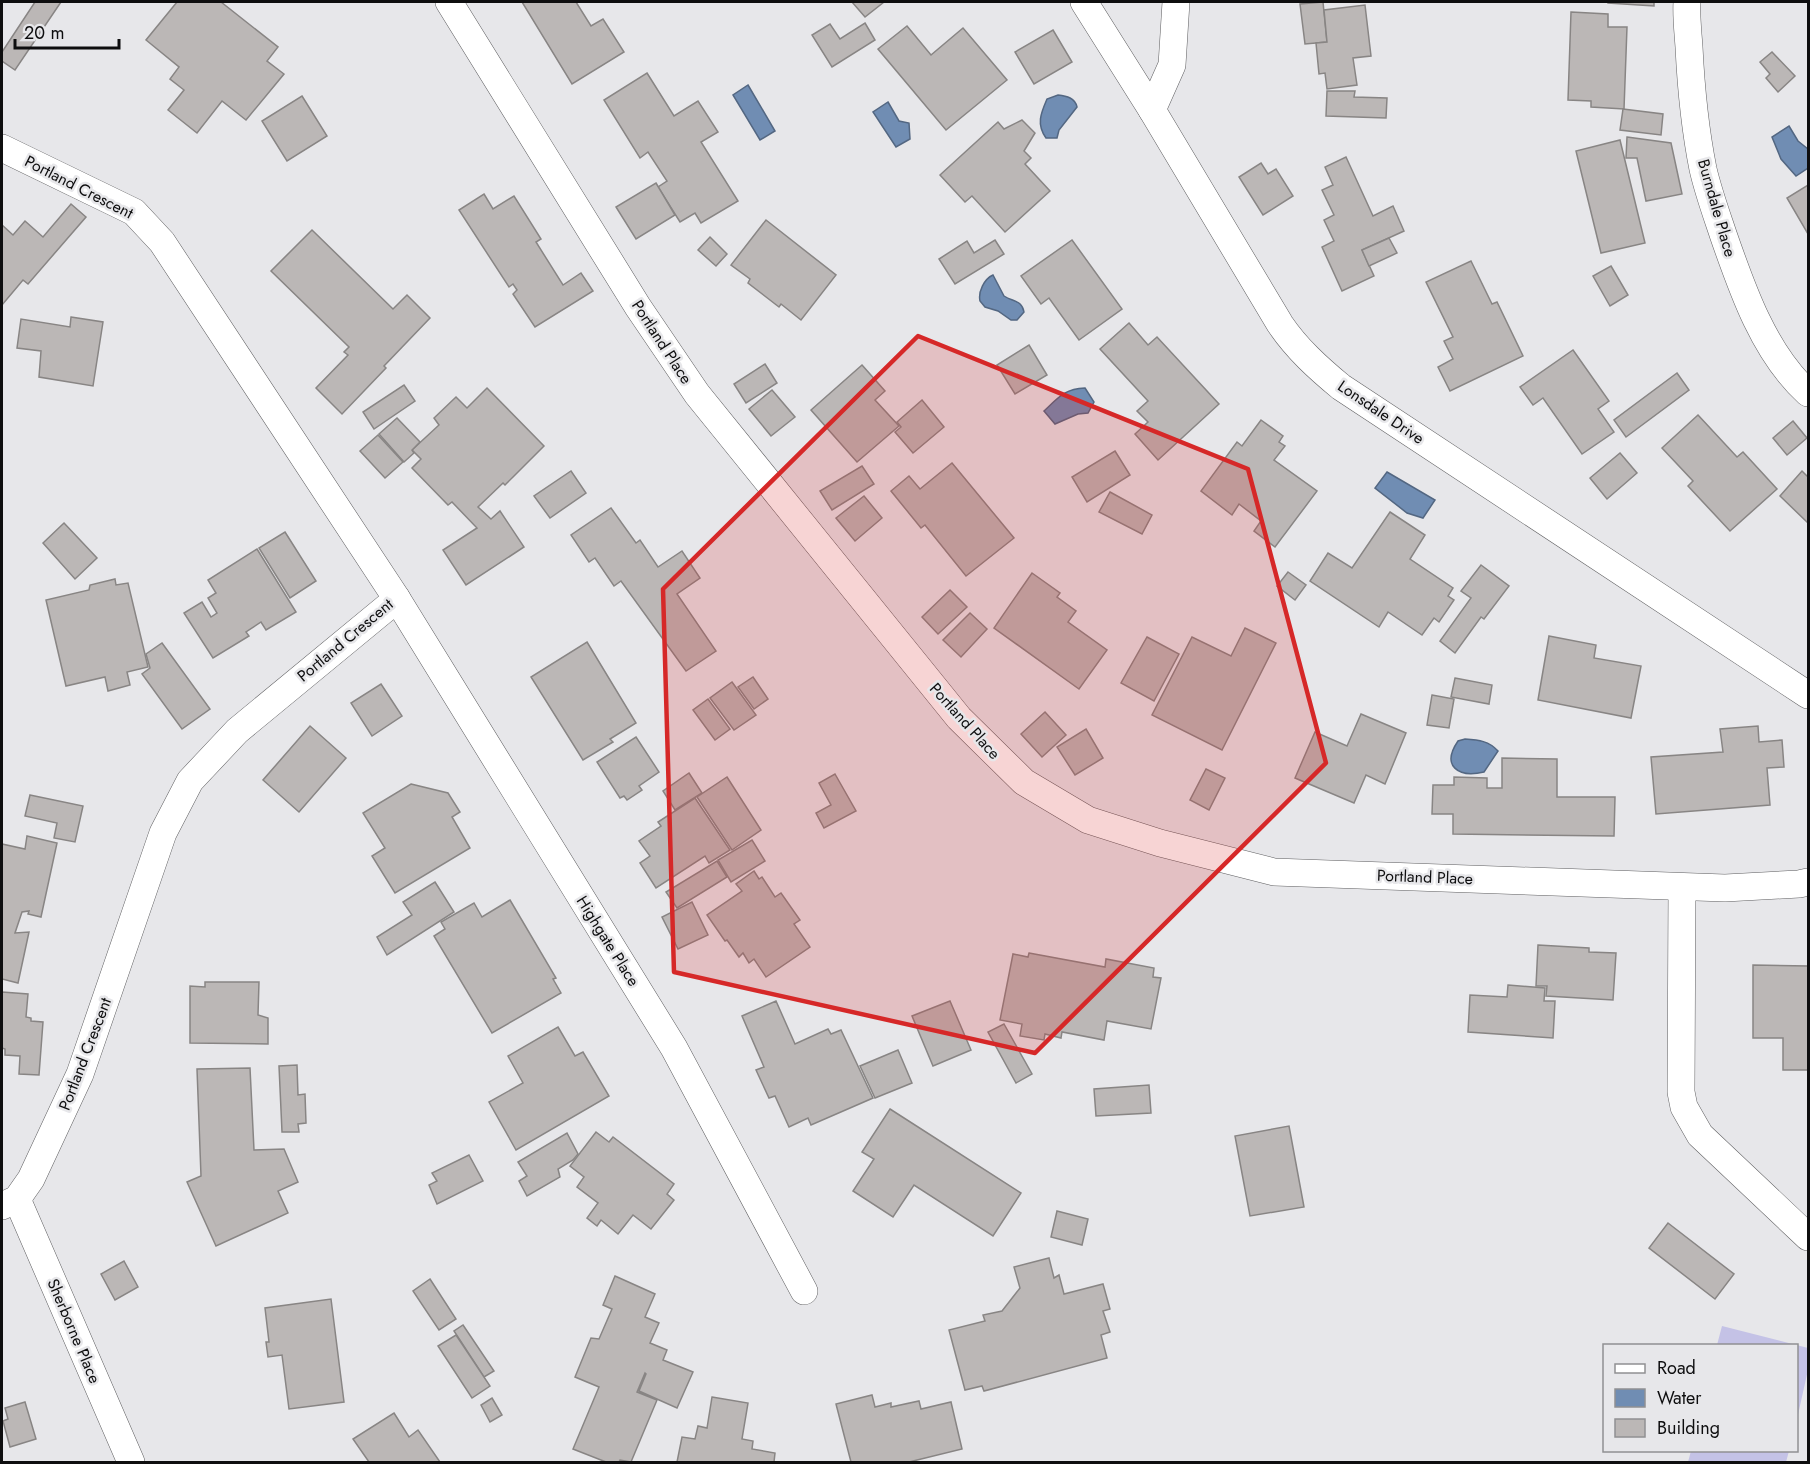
<svg xmlns="http://www.w3.org/2000/svg" width="1810" height="1464" font-family="Jost,sans-serif">
	<rect width="100%" height="100%" fill="#e7e7ea"/>
	<g fill="#c4c2e6">
		<path d="M1722,1326l86,22v22l-11,49 -1,-73 -79,-1z"/>
		<path d="M1691,1451v-1l98,1 -3,11h-98z"/>
	</g>
	<g fill="#708db3" stroke="#536782" stroke-width="1.5">
		<path d="M748,85l27,46 -15,9 -27,-45z"/>
		<path d="M1058,95c9,1 17,3 19,12l-18,23 -2,8h-11c-10,-14 -5,-25 1,-39z"/>
		<path d="M888,102l11,19 10,2 1,16 -14,8 -23,-35z"/>
		<path d="M1789,126l9,15 10,8v19l-12,8 -15,-17 -9,-22z"/>
		<path d="M993,275l11,21c9,6 18,4 20,16l-7,8h-6l-13,-9 -13,-4 -5,-6c-2,-9 4,-22 13,-26z"/>
		<path d="M1085,388l9,14 -6,11 -10,1 -23,10 -11,-13c15,-14 20,-22 41,-23z"/>
		<path d="M1387,472l48,28 -12,18 -16,-5 -32,-25z"/>
		<path d="M1465,739c14,1 24,2 33,12l-14,21c-26,6 -43,-6 -26,-31z"/>
	</g>
	<g fill="#bbb7b6" stroke="#888584" stroke-width="1.5">
		<path d="M35,2h26l-46,68 -13,-9v-9z"/>
		<path d="M177,2h44l57,45 -11,14 17,13 -38,46 -24,-19 -25,32 -29,-23 16,-20 -14,-11 9,-12 -33,-27z"/>
		<path d="M522,2h54l15,24 12,-7 21,33 -52,32z"/>
		<path d="M852,2h32l-19,15z"/>
		<path d="M1323,2l4,40 -22,2 -5,-40z"/>
		<path d="M1608,2h46v4l-46,-3z"/>
		<path d="M1365,5l6,51 -18,2 4,27 -30,4 -2,-16 -6,1 -3,-31 11,-1 -3,-32z"/>
		<path d="M1571,12l37,2v13h19l-3,82 -33,-2v-6l-23,-1z"/>
		<path d="M865,23l10,17 -43,27 -20,-32 18,-11 10,15z"/>
		<path d="M907,26l24,29 32,-27 44,52 -61,50 -68,-81z"/>
		<path d="M1053,30l19,32 -38,22 -19,-32z"/>
		<path d="M1772,52l23,24 -17,16 -12,-14 4,-4 -10,-12z"/>
		<path d="M647,73l27,43 24,-15 20,31 -17,10 37,59 -37,22 -6,-10 -15,9 -22,-35 9,-6 -19,-29 -8,6 -36,-58z"/>
		<path d="M1327,91h28l-1,6 33,1 -1,20 -60,-2z"/>
		<path d="M302,96l25,40 -40,25 -25,-40z"/>
		<path d="M1623,109l40,5 -2,21 -41,-5z"/>
		<path d="M1022,120l13,13 -11,18 7,7 -6,6 25,27 -45,41 -33,-36 -7,6 -25,-27 58,-53 6,7z"/>
		<path d="M1627,137l44,6 11,51 -36,7 -9,-43h-11z"/>
		<path d="M1620,140l25,103 -44,10 -25,-102z"/>
		<path d="M1346,157l27,59 20,-10 11,25 -42,19 12,26 -32,15 -20,-44 12,-6 -10,-21 10,-5 -12,-25 11,-5 -8,-18z"/>
		<path d="M1261,163l7,11 8,-5 17,27 -30,19 -24,-38z"/>
		<path d="M656,183l19,32 -39,24 -20,-32z"/>
		<path d="M1808,185v49l-21,-36z"/>
		<path d="M484,194l9,15 21,-13 27,43 -5,3 27,43 18,-12 12,18 -58,36 -22,-33 4,-4 -4,-6 -4,3 -50,-77z"/>
		<path d="M71,204l15,13 -58,67 -5,-4 -21,25v-80l11,10 12,-14 18,16z"/>
		<path d="M766,220l70,55 -35,45 -20,-16 -2,3 -31,-24 2,-4 -19,-14z"/>
		<path d="M312,230l81,79 14,-14 23,23 -46,48 2,2 -44,46 -26,-26 32,-33 -4,-3 5,-5 -78,-76z"/>
		<path d="M710,237l17,17 -11,12 -18,-16z"/>
		<path d="M1389,238l8,15 -28,13 -7,-16z"/>
		<path d="M995,240l9,14 -49,30 -16,-25 28,-18 7,12z"/>
		<path d="M1072,240l50,69 -43,31 -30,-42 -8,6 -20,-28z"/>
		<path d="M1471,261l21,43 5,-2 26,54 -73,35 -12,-24 15,-8 -9,-18 9,-4 -27,-55z"/>
		<path d="M1611,266l17,29 -18,11 -17,-30z"/>
		<path d="M71,317l32,5 -10,64 -54,-9 2,-26 -24,-3 4,-29 49,8z"/>
		<path d="M1129,323l19,22 9,-8 62,67 -61,56 -23,-26 13,-12 -11,-11 11,-10 -48,-52z"/>
		<path d="M1029,345l18,30 -32,19 -18,-29z"/>
		<path d="M1573,350l36,51 -11,8 16,23 -32,22 -39,-56 -10,7 -13,-18z"/>
		<path d="M765,364l12,19 -31,20 -12,-19z"/>
		<path d="M862,365l23,26 -10,9 24,26 -42,36 -46,-52z"/>
		<path d="M1677,373l12,17 -63,47 -12,-17z"/>
		<path d="M404,385l11,16 -41,28 -11,-17z"/>
		<path d="M487,388l57,58 -39,39 -2,-2 -25,24 13,12 9,-8 24,36 -58,38 -23,-35 34,-22 -25,-26 -4,3 -36,-37 9,-9 -9,-9 27,-25 -5,-7 22,-21 11,11z"/>
		<path d="M772,390l23,27 -24,19 -22,-27z"/>
		<path d="M922,400l22,27 -31,26 -18,-21 6,-5 -4,-5z"/>
		<path d="M1698,415l39,42 6,-5 34,37 -47,42 -42,-45 5,-5 -31,-33z"/>
		<path d="M397,418l23,24 -8,8 2,3 -10,9 -25,-28z"/>
		<path d="M1261,420l22,16 -4,6 6,4 -11,14 43,31 -42,56 -21,-16 7,-10 -22,-17 -7,11 -31,-24 36,-49 5,4z"/>
		<path d="M1793,421l14,17 -20,17 -14,-17z"/>
		<path d="M378,435l25,27 -18,16 -25,-27z"/>
		<path d="M1115,451l15,24 -43,27 -15,-25z"/>
		<path d="M1620,453l17,20 -30,26 -17,-21z"/>
		<path d="M952,463l62,75 -48,38 -41,-51 -4,3 -30,-37 18,-15 11,13z"/>
		<path d="M862,466l12,18 -42,26 -12,-19z"/>
		<path d="M571,471l15,22 -36,25 -16,-22z"/>
		<path d="M1802,471l6,6v46l-28,-27z"/>
		<path d="M1110,492l42,23 -10,19 -43,-22z"/>
		<path d="M864,496l18,22 -27,23 -19,-23z"/>
		<path d="M611,508l25,35 4,-3 18,27 24,-16 18,27 -23,16 39,57 -30,20 -65,-90 -7,5 -19,-28 -6,4 -18,-27z"/>
		<path d="M1390,512l35,23 -15,24 43,29 -5,8 6,4 -15,22 -5,-4 -12,17 -34,-23 -9,15 -69,-46 18,-28 24,15z"/>
		<path d="M64,523l33,35 -22,21 -32,-36z"/>
		<path d="M285,532l31,49 -26,17 -31,-50z"/>
		<path d="M257,549l39,63 -30,18 -5,-8 -15,10 3,4 -36,22 -29,-45 18,-11 9,15 6,-4 -9,-15 8,-5 -8,-13z"/>
		<path d="M1481,565l28,21 -25,33 -3,-2 -26,36 -15,-12 31,-43 -10,-7z"/>
		<path d="M1288,572l18,13 -11,15 -18,-14z"/>
		<path d="M1032,573l28,20 -3,4 19,14 -8,11 39,28 -28,39 -85,-61z"/>
		<path d="M115,579l1,6 12,-2 20,84 -21,5 3,13 -22,6 -3,-14 -39,9 -20,-86 43,-10 1,-5z"/>
		<path d="M950,590l17,17 -29,27 -16,-17z"/>
		<path d="M970,613l17,16 -26,28 -18,-17z"/>
		<path d="M1245,628l31,15 -54,107 -70,-35 40,-78 39,19z"/>
		<path d="M1549,636l47,9 -2,13 47,8 -10,52 -93,-18z"/>
		<path d="M1147,637l32,17 -25,47 -33,-18z"/>
		<path d="M587,642l49,81 -26,16 3,3 -30,18 -52,-83z"/>
		<path d="M162,643l48,66 -28,20 -40,-55 8,-6 -4,-14z"/>
		<path d="M753,677l15,22 -14,10 -16,-22z"/>
		<path d="M1455,678l37,7 -3,19 -38,-7z"/>
		<path d="M732,682l24,33 -22,15 -24,-32z"/>
		<path d="M381,684l21,32 -30,20 -21,-33z"/>
		<path d="M1432,695l22,4 -5,29 -22,-3z"/>
		<path d="M708,699l22,30 -15,11 -22,-30z"/>
		<path d="M1045,712l21,23 -24,22 -21,-23z"/>
		<path d="M1361,714l45,19 -21,51 -19,-9 -12,28 -59,-25 20,-46 32,14z"/>
		<path d="M310,726l36,32 -47,54 -36,-32z"/>
		<path d="M1758,726l1,16 23,-2 2,27 -17,1 3,37 -114,9 -5,-57 72,-5 -3,-23z"/>
		<path d="M1086,729l17,29 -28,17 -18,-28z"/>
		<path d="M636,737l23,35 -20,14 3,4 -15,10 -3,-4 -4,2 -23,-36z"/>
		<path d="M1502,758l55,1v38h58l-1,39 -161,-2v-20h-21l1,-29h21v-8l33,1v10h15z"/>
		<path d="M1206,769l19,9 -16,32 -19,-10z"/>
		<path d="M689,773l13,20 -27,17 -12,-19z"/>
		<path d="M835,774l21,37 -32,17 -8,-15 15,-8 -12,-22z"/>
		<path d="M727,777l34,53 -29,20 -35,-53z"/>
		<path d="M411,784l37,9 12,19 -8,5 18,31 -75,45 -23,-37 13,-8 -22,-35z"/>
		<path d="M30,795l53,11 -8,36 -21,-4 3,-15 -32,-7z"/>
		<path d="M695,798l35,52 -21,13 -4,-7 -49,32 -16,-25 10,-7 -11,-15 22,-15 -3,-4z"/>
		<path d="M27,836l30,7 -16,74 -13,-3 1,-3 -7,1 -7,21 14,-1 -11,51 -16,-4v-135l23,5z"/>
		<path d="M752,840l13,21 -34,21 -13,-22z"/>
		<path d="M717,861l10,16 -50,31 -11,-16z"/>
		<path d="M754,871l5,8 3,-2 13,20 6,-4 19,27 -6,4 16,23 -44,30 -12,-18 -5,4 -6,-10 -4,4 -12,-17 -2,1 -18,-26 35,-24 -6,-7z"/>
		<path d="M435,882l19,30 -67,43 -10,-18 35,-22 -9,-13z"/>
		<path d="M510,900l46,78 -3,1 8,14 -69,40 -58,-97 11,-7 -4,-7 33,-19 8,14z"/>
		<path d="M692,902l16,33 -30,14 -16,-32z"/>
		<path d="M1538,945l51,3v4l27,1 -3,47 -67,-4 1,-10h-11z"/>
		<path d="M1029,953l76,14 1,-8 48,9 -1,9 8,1 -10,51 -44,-8 -3,19 -42,-8 -1,6 -16,-4 -1,6 -24,-4 2,-12 -22,-4 13,-66 15,3z"/>
		<path d="M1753,965l55,1v104h-25v-32h-30z"/>
		<path d="M205,982h54l-1,33 10,3v26l-78,-1v-57l15,1z"/>
		<path d="M1508,985l37,3 -1,13h11l-2,37 -85,-6 2,-37 37,2z"/>
		<path d="M2,992l26,2 -2,23 5,1v3l12,1 -4,53 -20,-1 1,-18 -15,-1v-6l-3,-1z"/>
		<path d="M776,1001l19,43 33,-15 3,5 10,-4 32,68 -62,27 -3,-7 -19,9 -14,-31 -6,2 -13,-28 8,-3 -22,-51z"/>
		<path d="M950,1001l21,49 -38,16 -21,-50z"/>
		<path d="M1004,1024l28,50 -16,9 -28,-51z"/>
		<path d="M558,1027l17,29 8,-4 26,44 -93,54 -27,-48 34,-19 -15,-27z"/>
		<path d="M898,1050l14,33 -37,15 -15,-32z"/>
		<path d="M297,1065l1,30 7,-1 1,29 -8,1 1,8h-17l-3,-66z"/>
		<path d="M250,1068l4,82 30,-1 14,33 -20,9 10,22 -72,33 -29,-64 14,-6 -4,-107z"/>
		<path d="M1149,1085l2,28 -55,3 -2,-27z"/>
		<path d="M890,1109l131,84 -28,43 -79,-51 -21,32 -40,-26 21,-32 -12,-7z"/>
		<path d="M1289,1126l15,81 -54,9 -15,-80z"/>
		<path d="M596,1132l13,10 4,-5 61,47 -7,10 7,6 -23,29 -18,-14 -15,19 -17,-14 -4,6 -10,-8 11,-15 -21,-16 7,-10 -14,-11z"/>
		<path d="M567,1133l11,21 -5,6 -15,9 2,8 -33,19 -8,-15 8,-5 -9,-14z"/>
		<path d="M469,1155l14,26 -46,23 -8,-19 8,-4 -5,-8z"/>
		<path d="M1057,1211l31,8 -6,26 -31,-8z"/>
		<path d="M1668,1223l66,51 -19,25 -66,-51z"/>
		<path d="M1049,1258l5,20 5,-3 5,19 39,-10 7,25 -7,2 7,21 -9,3 6,23 -123,33 -2,-5 -17,4 -16,-60 36,-9 -2,-6 19,-4 18,-23 -6,-21z"/>
		<path d="M124,1261l14,26 -23,13 -14,-26z"/>
		<path d="M615,1276l40,18 -10,23 14,6 -9,20 17,7 -4,10 30,12 -16,36 -38,-17 7,-17 -1,-1 -8,19 20,8 -26,62 -11,-2 -1,2h-13l-33,-13 26,-62 -24,-10 16,-39 8,1 13,-30 -9,-4z"/>
		<path d="M430,1279l26,40 -17,11 -26,-39z"/>
		<path d="M331,1299l13,103 -55,7 -7,-54 -14,2 -2,-15h3l-4,-34z"/>
		<path d="M463,1325l31,46 -10,6 -30,-46z"/>
		<path d="M456,1335l34,51 -18,12 -34,-52z"/>
		<path d="M872,1395l3,12 16,-4v4l28,-6 2,8 30,-7 11,47 -53,13h-58l-15,-58z"/>
		<path d="M712,1397l36,6 -6,36 11,2 -1,8 23,4 -1,9h-97l5,-25 13,2 3,-13 9,2z"/>
		<path d="M492,1398l10,17 -12,7 -9,-17z"/>
		<path d="M25,1402l11,37 -26,8 -7,-26 5,-2 -3,-11z"/>
		<path d="M394,1413l15,24 9,-7 22,32h-71l-16,-23z"/>
	</g>
	<g fill="none" stroke-linecap="round" stroke-linejoin="round">
		<defs>
			<g id="street">
				<path d="M449,2l189,305 59,87 262,324 65,64 64,38 72,23 114,29 451,16 74,-4 9,-2"/>
				<path d="M1084,2l68,108 128,214c17,25 38,44 61,63l467,308"/>
				<path d="M1687,2c-1,14 1,30 2,45 2,41 6,82 14,122 5,22 13,44 20,65 19,55 41,119 85,159"/>
				<path d="M1152,110l20,-45 4,-63"/>
				<path d="M2,148l132,64 28,30 235,357 277,449 130,243"/>
				<path d="M1682,887l-1,205 3,15 16,28 108,102"/>
				<path d="M17,1199l114,263"/>
				<path d="M2,1206l15,-7 14,-20 49,-105 83,-241 27,-52 47,-50 160,-132"/>
			</g>
		</defs>
		<use href="#street" stroke="#5f5f61" stroke-width="28"/>
		<use href="#street" stroke="#fff" stroke-width="27"/>
	</g>
	<path fill="#d62828" fill-opacity="0.2" stroke="#d62828" stroke-width="4.5" stroke-linejoin="round" d="M918,336l330,133 78,294 -291,290 -361,-81 -11,-383z"/>
	<g text-anchor="middle" dominant-baseline="central" stroke-width="5" stroke-linejoin="round" paint-order="stroke">
		<g font-size="16" fill="#0e0e0f" stroke="#e7e7ea">
			<text transform="translate(79 187) rotate(27)">Portland Crescent</text>
			<text transform="translate(1717 208) rotate(74)">Burndale Place</text>
			<text transform="translate(662 342) rotate(57)">Portland Place</text>
			<text transform="translate(1381 412) rotate(34)">Lonsdale Drive</text>
			<text transform="translate(345 640) rotate(-40)">Portland Crescent</text>
			<text transform="translate(965 721) rotate(48)">Portland Place</text>
			<text transform="translate(1425 877) rotate(2)">Portland Place</text>
			<text transform="translate(608 941) rotate(58)">Highgate Place</text>
			<text transform="translate(85 1054) rotate(-69)">Portland Crescent</text>
			<text transform="translate(74 1331) rotate(67)">Sherborne Place</text>
		</g>
	</g>
	<rect width="1810" height="1464" fill="none" stroke="#0e0e0f" stroke-width="6"/>
	<rect x="1603" y="1344" width="195" height="108" fill="#e7e7ea" stroke="#909092" stroke-width="1.5"/>
	<rect x="1615" y="1364" width="30" height="9" fill="#ffffff" stroke="#909092" stroke-width="1.5"/>
	<text x="1657" y="1374" font-size="18" fill="#0e0e0f">Road</text>
	<rect x="1615" y="1389" width="30" height="18" fill="#708db3" stroke="#909092" stroke-width="1.5"/>
	<text x="1657" y="1404" font-size="18" fill="#0e0e0f">Water</text>
	<rect x="1615" y="1419" width="30" height="18" fill="#bbb7b6" stroke="#909092" stroke-width="1.5"/>
	<text x="1657" y="1434" font-size="18" fill="#0e0e0f">Building</text>
	<path d="M15 39v9h104v-9" fill="none" stroke="#0e0e0f" stroke-width="3"/>
	<text x="24" y="39" font-size="18" fill="#0e0e0f" stroke="#e7e7ea" stroke-width="4.5" paint-order="stroke">20 m</text>
</svg>
